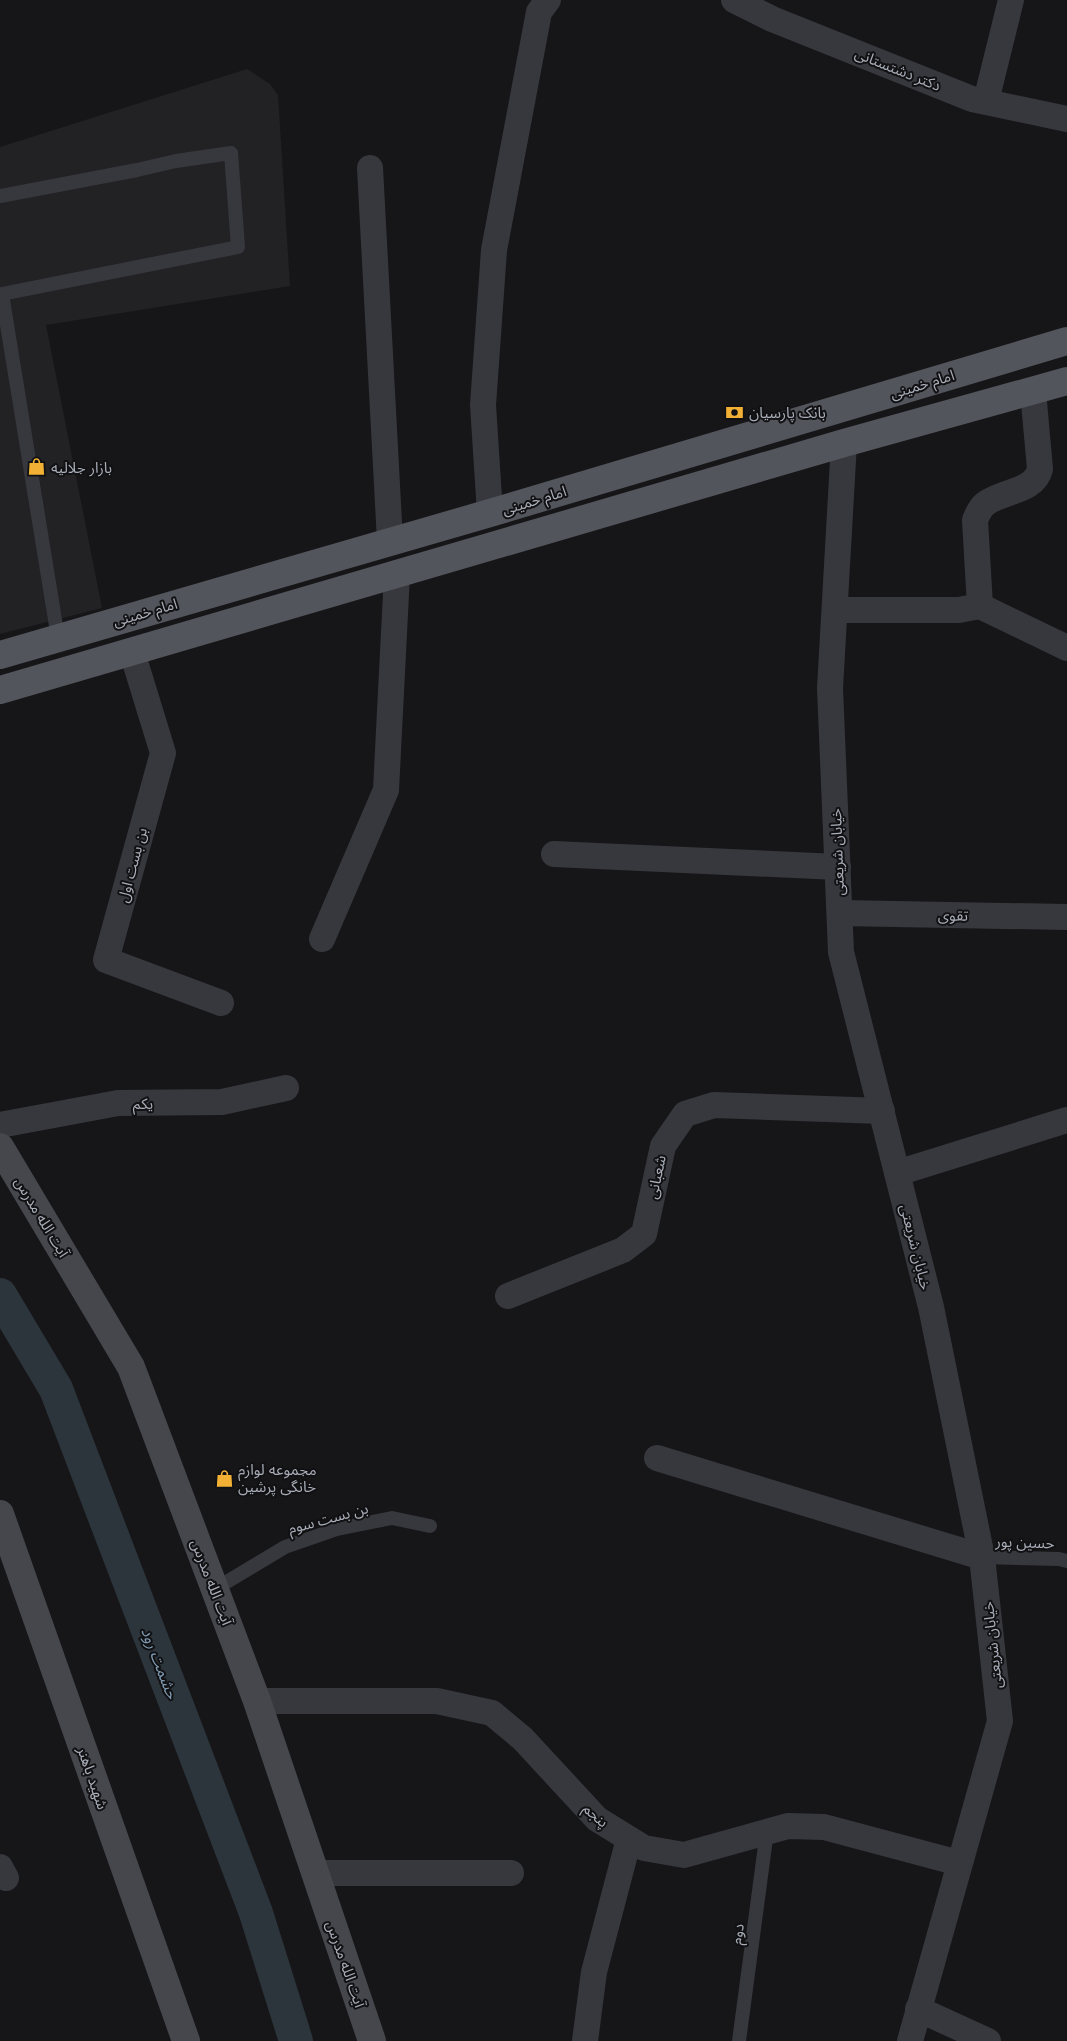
<svg xmlns="http://www.w3.org/2000/svg" width="1067" height="2041" font-family="Mulish,'Noto Sans Arabic',sans-serif">
	<rect width="100%" height="100%" fill="#161618"/>
	<path fill="#222225" d="M247,69l23,15 8,11 12,191 -244,39 56,283 -102,26v-487z"/>
	<g fill="none" stroke-linecap="round" stroke-linejoin="round">
		<path stroke="#2c353c" stroke-width="34" d="M0,1295l56,94 200,524 40,128"/>
		<g stroke="#37383d" stroke-width="14">
			<path d="M0,196l137,-26 39,-9 55,-8 7,94 -236,47 56,344"/>
			<path d="M982,1557l77,2 8,2"/>
			<path d="M215,1589l70,-42 52,-18 55,-11 38,8"/>
			<path d="M739,2041l28,-210"/>
		</g>
		<g stroke="#37383d" stroke-width="26">
			<path d="M734,0l38,19 200,80 95,20"/>
			<path d="M986,101l25,-101"/>
			<path d="M370,168l20,373"/>
			<path d="M844,443l-14,245 11,264 90,355 51,250 18,164 -90,320"/>
			<path d="M490,513l-7,-108 11,-155 45,-238 9,-12"/>
			<path d="M980,606l-5,-86c2,-5 5,-12 10,-16 16,-13 50,-12 55,-35l-7,-78"/>
			<path d="M835,610h124l21,-4 87,42"/>
			<path d="M132,652l31,101 -57,207 115,43"/>
			<path d="M554,854l284,13"/>
			<path d="M840,913l227,4"/>
			<path d="M322,939l64,-149 11,-216"/>
			<path d="M0,1125l118,-22 104,-1 64,-14"/>
			<path d="M897,1173l170,-53"/>
			<path d="M508,1296l115,-46 21,-16 19,-88 22,-32 29,-9 168,6"/>
			<path d="M657,1458l325,99"/>
			<path d="M257,1701h180l55,12 31,26 74,80 47,29 40,7 104,-29 36,1 135,36"/>
			<path d="M0,1867l6,11"/>
			<path d="M315,1873h196"/>
			<path d="M918,2009l70,32"/>
			<path d="M585,2041l9,-69 35,-133"/>
		</g>
		<g stroke="#45474d" stroke-width="28">
			<path d="M0,1147l131,220 126,334 115,340"/>
			<path d="M0,1514l186,527"/>
		</g>
		<g stroke="#53555c" stroke-width="28">
			<path d="M0,655l490,-142 577,-172"/>
			<path d="M0,690l844,-247 223,-62"/>
		</g>
	</g>
	<defs>
		<symbol id="bank-bare" viewBox="-9 -9 18 18"><path d="M-6-4H6V4H-6ZM0-2.3a2.3 2.3 0 1 0 0 4.6a2.3 2.3 0 1 0 0-4.6Z" fill="#f2b134" stroke="#111113" stroke-width="2.5" paint-order="stroke"/></symbol>
		<symbol id="shop-bare" viewBox="-9 -9 18 18"><path d="M-5-2.5h2.3a2.7 3.5 0 0 1 5.4 0H5L5.5 6h-11ZM-1.5-2.5h3a1.5 2.3 0 0 0-3 0Z" fill="#f2b134" stroke="#111113" stroke-width="2.5" paint-order="stroke"/></symbol>
	</defs>
	<g fill-rule="evenodd">
		<use href="#bank-bare" x="722" y="400" width="25" height="25"/>
		<use href="#shop-bare" x="24" y="454" width="25" height="25"/>
		<use href="#shop-bare" x="212" y="1466" width="25" height="25"/>
	</g>
	<g text-anchor="middle" dominant-baseline="central" stroke-width="4" stroke-linejoin="round" paint-order="stroke">
		<g font-size="15" fill="#a8adb8" stroke="#111113">
			<text transform="translate(898 69) rotate(22)">دکتر دشتستانی</text>
			<text transform="translate(922 384) rotate(-17)">امام خمینی</text>
			<text transform="translate(534 500) rotate(-17)">امام خمینی</text>
			<text transform="translate(145 612) rotate(-16)">امام خمینی</text>
			<text transform="translate(837 852) rotate(-92)">خیابان شریعتی</text>
			<text transform="translate(132 865) rotate(-75)">بن بست اول</text>
			<text transform="translate(953 915) rotate(1)">تقوی</text>
			<text x="143" y="1103">یکم</text>
			<text transform="translate(656 1177) rotate(-78)">شعبانی</text>
			<text transform="translate(42 1217) rotate(59)">آیت الله مدرس</text>
			<text transform="translate(916 1247) rotate(76)">خیابان شریعتی</text>
			<text transform="translate(328 1518) rotate(-15)">بن بست سوم</text>
			<text transform="translate(1025 1542) rotate(2)">حسین پور</text>
			<text transform="translate(212 1582) rotate(69)">آیت الله مدرس</text>
			<text transform="translate(992 1645) rotate(-96)">خیابان شریعتی</text>
			<text transform="translate(93 1778) rotate(71)">شهید باهنر</text>
			<text transform="translate(596 1815) rotate(41)">پنجم</text>
			<text transform="translate(737 1934) rotate(-82)">دوم</text>
			<text transform="translate(346 1964) rotate(71)">آیت الله مدرس</text>
		</g>
		<g font-size="15" fill="#a8adb8" stroke="#111113" text-anchor="start">
			<text x="749" y="412">بانک پارسیان</text>
			<text x="51" y="467">بازار جلالیه</text>
			<text x="238" y="1469">مجموعه لوازم<tspan x="238" dy="17">خانگی پرشین</tspan></text>
		</g>
		<g font-size="16" font-style="italic" fill="#7f9bb3" stroke="#111113">
			<text transform="translate(160 1663) rotate(69)">حشمت رود</text>
		</g>
	</g>
</svg>
